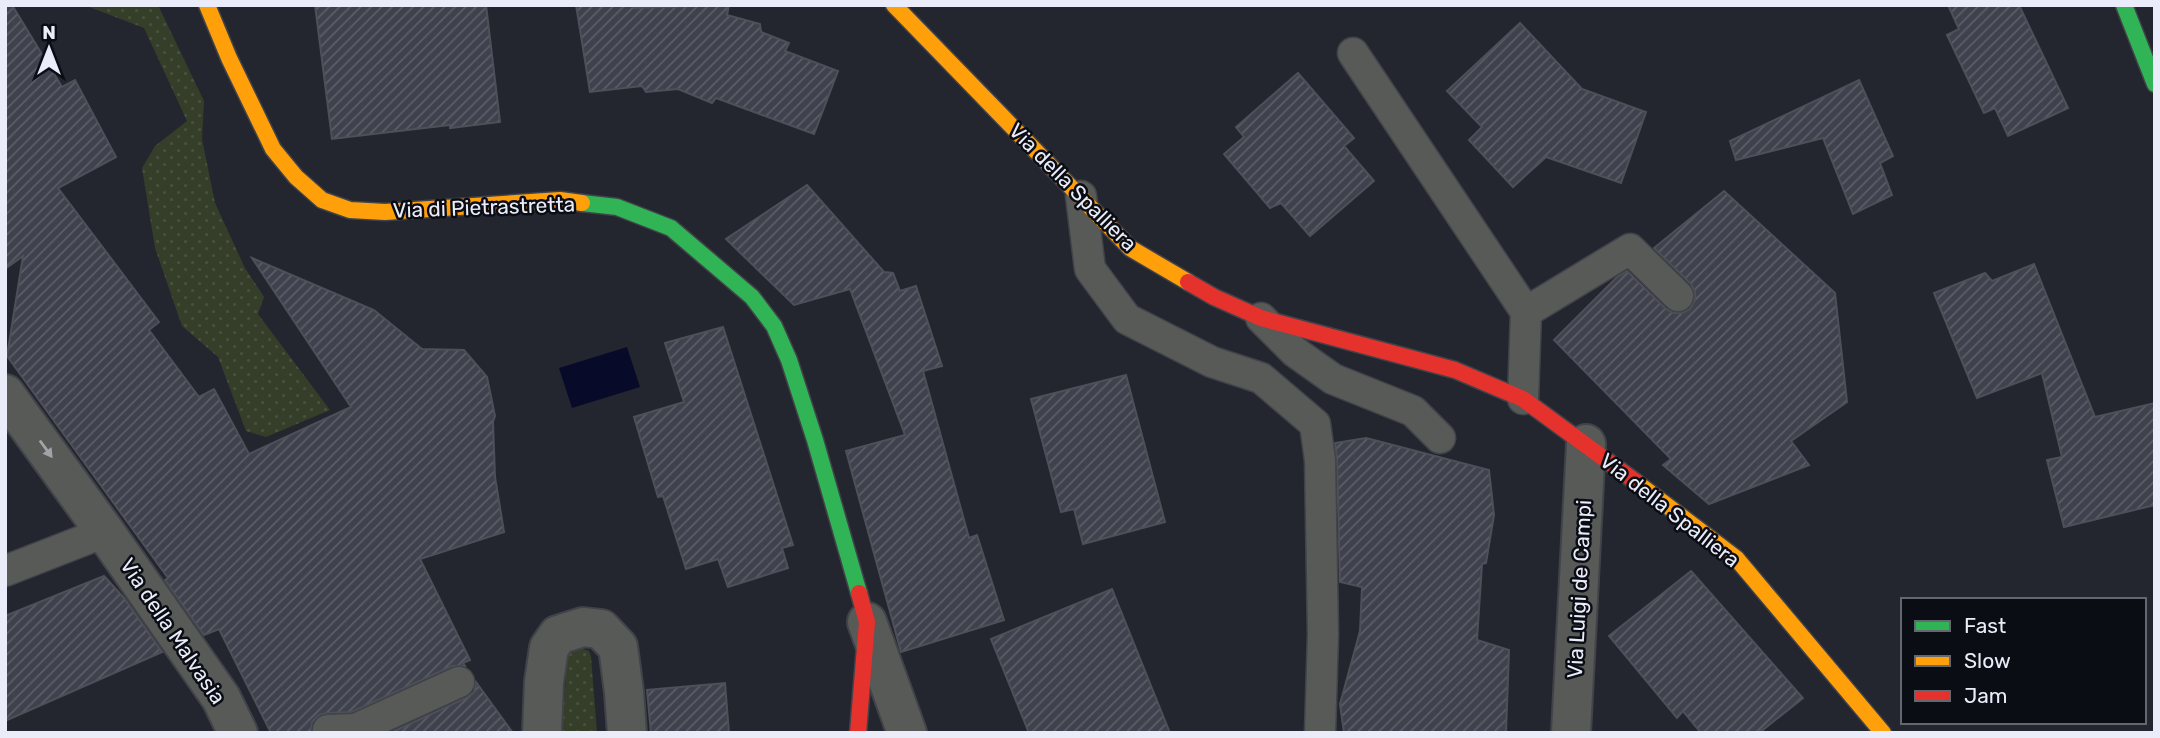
<svg xmlns="http://www.w3.org/2000/svg" width="2160" height="738" font-family="Rubik,sans-serif">
	<defs>
		<pattern id="grass-dots" width="8" height="8" patternUnits="userSpaceOnUse" patternTransform="scale(1.75)"><rect width="8" height="8" fill="#343e29"/><path d="M2 2h.1M6 6h.1" fill="none" stroke="#48513e" stroke-width="1.8" stroke-linecap="round"/></pattern>
		<pattern id="building-hatch" width="6" height="6" patternUnits="userSpaceOnUse" patternTransform="scale(1.75)"><rect width="6" height="6" fill="#3f414d"/><path d="M-1 1l2-2M0 6l6-6M5 7l2-2" fill="none" stroke="#5b5d67"/></pattern>
	</defs>
	<rect width="100%" height="100%" fill="#24262f"/>
	<g fill="url(#grass-dots)">
		<path d="M84,5h74l46,96 -2,38 13,64 30,65 19,29 -6,17 72,96 -64,27 -20,-6 -28,-74 -36,-31 -27,-78 -13,-80 13,-22 32,-25 -43,-93z"/>
		<path d="M580,648l9,3 2,6 6,76h-35l5,-73 2,-6z"/>
	</g>
	<path fill="#080a2a" d="M627,347l13,40 -68,21 -13,-40z"/>
	<g fill="url(#building-hatch)" stroke="#4e5058" stroke-width="2">
		<path d="M5,5h7l50,82 13,-7 41,77 -58,31 101,134 -10,8 50,67 15,-8 35,65 102,-47 -99,-149 122,52 48,39 42,1 23,27 8,39 -2,6 2,55 9,55 -84,27 50,101 -7,3 2,3h-13l-100,46 -25,1 -8,2 -7,7 -1,11h-40l-52,-104 -15,6 -39,-55 3,-2 -161,-222 16,-100 -18,13z"/>
		<path d="M315,5h171l14,117 -50,6v-3l-118,14z"/>
		<path d="M576,5h57l1,3 95,-3 -2,10 33,9 1,8 28,11 -4,8 53,20 -24,63 -98,-36 -4,5 -34,-14 -32,3 -4,-6 -52,6z"/>
		<path d="M1948,5h71l49,103 -60,28 -13,-28 -11,5 -37,-78 12,-6z"/>
		<path d="M1520,23l62,66 64,23 -25,71 -75,-26 -33,30 -44,-47 13,-13 -35,-36z"/>
		<path d="M1298,73l56,65 -10,8 30,35 -64,55 -29,-33 -11,5 -46,-54 20,-17 -8,-10z"/>
		<path d="M1859,80l34,76 -13,7 12,32 -39,19 -30,-76 -87,22 -6,-19z"/>
		<path d="M807,185l77,87 9,1 7,18 16,-5 26,80 -19,5 46,167 8,-3 27,85 -103,32 -55,-201 59,-16 -55,-146 -56,16 -68,-66z"/>
		<path d="M1724,191l111,102 12,109 -56,39 18,24 -100,39 -46,-39 8,-6 -117,-119 63,-63 10,-6 39,38 8,4h8l8,-4 5,-9v-8l-4,-8 -37,-36z"/>
		<path d="M2034,264l61,153 60,-14v102l-91,22 -17,-67 15,-3 -20,-84 -65,25 -43,-105 51,-20 7,8z"/>
		<path d="M723,327l70,218 -11,3 6,20 -60,19 -10,-28 -32,10 -23,-73 -5,1 -24,-80 50,-15 -19,-59z"/>
		<path d="M1126,375l39,147 -82,22 -9,-35 -13,3 -30,-113z"/>
		<path d="M1366,438l123,32 5,45 -8,48 -4,1 -5,76 32,10 -3,83h-162l-4,-29 20,-73 2,-44 -22,-5 -3,-122 -2,-17z"/>
		<path d="M1691,571l112,127 -44,35h-58l-18,-22 -6,7 -68,-82z"/>
		<path d="M104,576l20,22 38,54 -157,69v-105z"/>
		<path d="M1112,589l58,144h-141l-38,-94z"/>
		<path d="M476,682l37,51h-123l76,-35 8,-6z"/>
		<path d="M725,683l4,50h-78l-4,-43z"/>
	</g>
	<g fill="none" stroke-linecap="round" stroke-linejoin="round">
		<defs>
			<g id="lane">
				<path d="M1353,53l173,259 -3,87"/>
				<path d="M1081,196l9,73 37,50 85,43 49,16 54,46 5,36 3,174 -3,99"/>
				<path d="M1526,312l104,-63 48,47"/>
				<path d="M1261,318l34,34 38,27 80,32 27,27"/>
				<path d="M5,571l100,-39"/>
				<path d="M356,729l103,-47"/>
				<path d="M328,730l28,-1 1,4"/>
			</g>
			<g id="street">
				<path d="M5,394l100,138 116,166 17,35"/>
				<path d="M867,622l40,111"/>
				<path d="M542,733l2,-51 5,-34 9,-13 25,-8 18,2 17,18 6,45 3,41"/>
				<path d="M1571,733l15,-289"/>
			</g>
			<g id="fast">
				<path d="M2124,5l31,79"/>
				<path d="M582,203l35,4 54,21 81,69 22,29 15,34 26,80 44,153"/>
			</g>
			<g id="slow">
				<path d="M207,5l22,53 44,91 23,28 26,23 28,10 35,2 175,-12 22,3"/>
				<path d="M894,5l236,243 58,34"/>
				<path d="M1636,482l100,76 147,175"/>
			</g>
			<g id="jam">
				<path d="M1188,282l26,15 47,21 194,52 68,29 113,83"/>
				<path d="M858,733l9,-111 -8,-29"/>
			</g>
		</defs>
		<use href="#lane" stroke="#41434a" stroke-width="33"/>
		<use href="#street" stroke="#41434a" stroke-width="42"/>
		<use href="#fast" stroke="#41434a" stroke-width="19"/>
		<use href="#slow" stroke="#41434a" stroke-width="19"/>
		<use href="#jam" stroke="#41434a" stroke-width="19"/>
		<use href="#lane" stroke="#575a56" stroke-width="30"/>
		<use href="#street" stroke="#575a56" stroke-width="38"/>
		<use href="#fast" stroke="#30b455" stroke-width="16"/>
		<use href="#slow" stroke="#ff9f0a" stroke-width="16"/>
		<use href="#jam" stroke="#e5322d" stroke-width="16"/>
	</g>
	<defs><path id="oneway-solid" d="M-6-.8H1V-3.2L6.5 0L1 3.2V.8H-6Z" transform="scale(1.75)"/></defs>
	<use fill="#a0a4a8" href="#oneway-solid" transform="translate(46 449) rotate(54)"/>
	<g text-anchor="middle" dominant-baseline="central" stroke-width="5" stroke-linejoin="round" paint-order="stroke">
		<g font-size="21" fill="#eaedf9" stroke="#0b0d14">
			<text transform="translate(1073 187) rotate(45)">Via della Spalliera</text>
			<text transform="translate(484 207) rotate(-2)">Via di Pietrastretta</text>
			<text transform="translate(1670 510) rotate(38)">Via della Spalliera</text>
			<text transform="translate(1579 589) rotate(-87)">Via Luigi de Campi</text>
			<text transform="translate(173 631) rotate(56)">Via della Malvasia</text>
		</g>
	</g>
	<rect width="2160" height="738" fill="none" stroke="#eaedf9" stroke-width="14"/>
	<rect x="1901" y="598" width="245" height="126" fill="#0b0d14" stroke="#646770" stroke-width="2"/>
	<rect x="1915" y="621" width="35" height="10" fill="#30b455" stroke="#646770" stroke-width="2"/>
	<text x="1964" y="633" font-size="21" fill="#eaedf9">Fast</text>
	<rect x="1915" y="656" width="35" height="10" fill="#ff9f0a" stroke="#646770" stroke-width="2"/>
	<text x="1964" y="668" font-size="21" fill="#eaedf9">Slow</text>
	<rect x="1915" y="691" width="35" height="10" fill="#e5322d" stroke="#646770" stroke-width="2"/>
	<text x="1964" y="703" font-size="21" fill="#eaedf9">Jam</text>
	<g transform="translate(49 49)" stroke="#0b0d14" stroke-width="5" paint-order="stroke">
	<path d="M0-5L12 26L0 18L-12 26Z" fill="#eaedf9"/>
	<text y="-10" font-size="19" font-weight="bold" text-anchor="middle" fill="#eaedf9">N</text>
	</g>
</svg>
